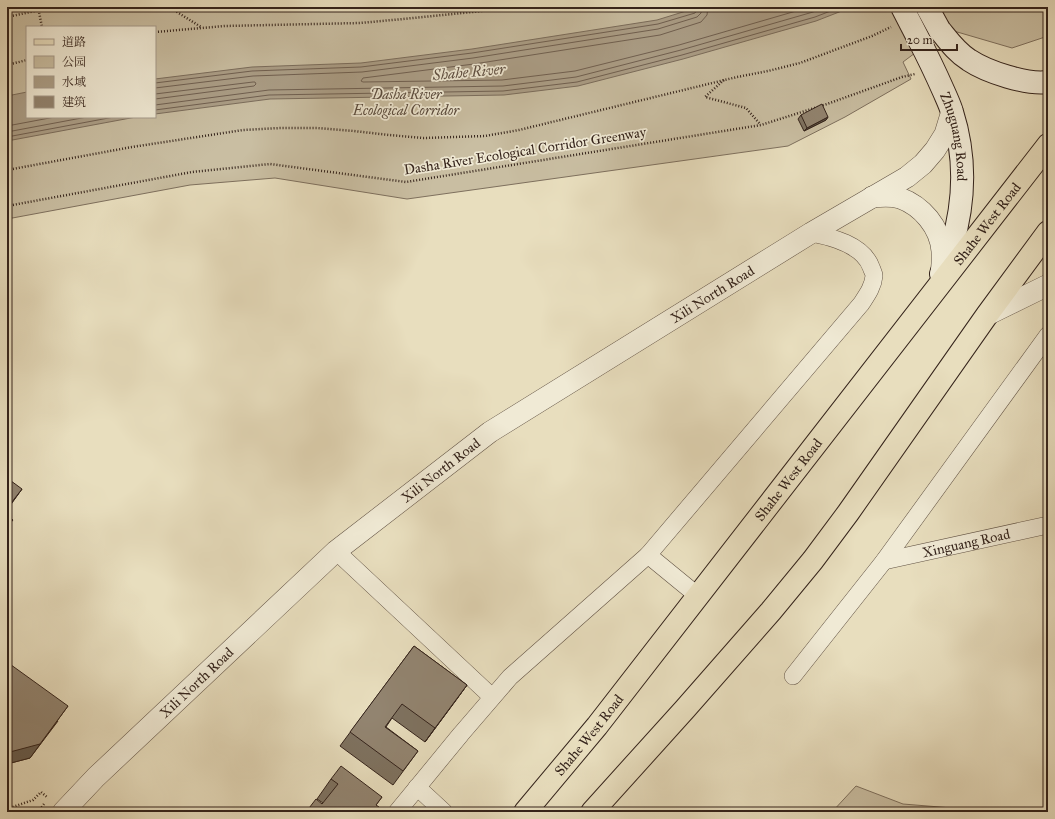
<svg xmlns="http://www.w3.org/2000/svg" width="1055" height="819" font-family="'IM FELL Great Primer','Noto Serif SC',serif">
	<rect width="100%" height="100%" fill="#e8debe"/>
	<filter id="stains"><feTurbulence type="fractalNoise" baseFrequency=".005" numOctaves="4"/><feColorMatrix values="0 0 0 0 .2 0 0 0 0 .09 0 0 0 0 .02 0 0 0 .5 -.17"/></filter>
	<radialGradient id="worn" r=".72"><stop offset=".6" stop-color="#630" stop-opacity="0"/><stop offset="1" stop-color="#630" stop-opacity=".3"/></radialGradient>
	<g fill="#c9bea2" stroke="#7e705e" fill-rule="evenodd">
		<path d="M7,7h1041v29l-36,12 -65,-19 -44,33 8,17 -66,38 -57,29 -381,53 -132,-21 -85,7 -183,34zM27,27h128v90h-128z"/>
		<path d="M856,786l47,18 98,8h-169z"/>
	</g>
	<g fill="#ab9e87" stroke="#7b6d5c">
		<path d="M699,7h153l-36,14 -133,38 -105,27 -74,9 -234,4 -115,15v-35l97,-12 109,-4 111,-14 185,-29z"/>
		<path d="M27,92v25h109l-129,24v-45z"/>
	</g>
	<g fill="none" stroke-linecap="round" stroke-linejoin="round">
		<g stroke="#706051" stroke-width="1">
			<path d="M708,7l-1,8 -6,7 -41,13 -186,29 -111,14 -2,3 2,1 139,-2 73,-9 104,-26 131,-38"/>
			<path d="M155,83l97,-12 109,-4 111,-14 186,-29 37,-11 2,-3v-3"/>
			<path d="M155,88l98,-12 109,-4 111,-14 185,-29 39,-12 4,-4 1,-6"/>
			<path d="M155,94l98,-12h2l1,2 -2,2 -99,13"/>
			<path d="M155,105l114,-15 234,-4 73,-9 105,-27 132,-38 14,-5"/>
			<path d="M155,110l114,-15 234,-4 74,-9 105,-27 133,-38 26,-10"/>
			<path d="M7,126l48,-9"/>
			<path d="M7,132l80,-15"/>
			<path d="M7,137l107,-20"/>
		</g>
		<defs>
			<g id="minor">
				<path d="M336,551l156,146"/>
				<path d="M648,555l50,41"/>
				<path id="s1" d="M884,561l164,-36"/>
				<path d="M793,676l91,-115 164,-226"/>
				<path d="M417,787l27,25"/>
				<path d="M397,812l64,-78 49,-57 138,-122 213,-251c6,-9 12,-17 13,-28 0,-3 -2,-6 -3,-9 -8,-22 -39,-30 -60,-34"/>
			</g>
			<g id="tertiary">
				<path d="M872,197c9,-1 19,-2 28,1 22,8 40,29 42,53 1,7 0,15 -1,22"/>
				<path d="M987,315l61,-30"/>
				<path id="s2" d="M63,812l33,-35 240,-226 154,-119 321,-199 96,-56 16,-13 12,-14 10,-16 7,-23"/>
			</g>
			<g id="secondary">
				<path d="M939,29c9,11 17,23 30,31 18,12 58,25 79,22"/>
				<path id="s3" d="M919,40c9,17 17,34 25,52 3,7 6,13 8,20 14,44 13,89 0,133 -3,10 -7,19 -11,29"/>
			</g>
			<g id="primary">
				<path id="s4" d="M525,812l72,-86 451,-581"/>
				<path d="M592,812l93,-103 86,-98 42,-51 35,-47 139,-198 61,-83"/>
			</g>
		</defs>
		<use href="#minor" stroke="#615244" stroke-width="18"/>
		<use href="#tertiary" stroke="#615244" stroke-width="22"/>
		<use href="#secondary" stroke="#34231b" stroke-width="24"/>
		<use href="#primary" stroke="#34231b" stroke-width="24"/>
		<g stroke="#34231b" stroke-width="2.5" stroke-dasharray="1 2" stroke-linecap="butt">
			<path d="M38,7l4,20"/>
			<path d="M169,7l32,20"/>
			<path d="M7,17l47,-10"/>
			<path d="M155,32l70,-6 135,-3 43,-4 119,-12"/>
			<path d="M7,65l20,-5"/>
			<path d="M724,80l-19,17 41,11 14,16"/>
			<path d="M7,170l125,-23 111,-17 37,-2h37l37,3 35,4 35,3 61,-2 34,-6 218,-53 31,-6 32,-8 72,-27 19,-9"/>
			<path d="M7,206l185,-34 78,-8 136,18 355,-57 66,-21 75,-27 13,-3"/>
			<path d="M7,809l26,-9 8,-8 7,6"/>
			<path d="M38,812l6,-8"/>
		</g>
		<use href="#minor" stroke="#f0ead5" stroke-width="17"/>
		<use href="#tertiary" stroke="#f0ead5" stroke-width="21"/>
		<use href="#secondary" stroke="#f0ead5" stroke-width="22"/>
		<use href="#primary" stroke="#e8debe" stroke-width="22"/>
		<defs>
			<g id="secondary-bridge">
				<path d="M902,7l17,33"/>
				<path d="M927,7l12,22"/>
			</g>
		</defs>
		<use href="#secondary-bridge" stroke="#34231b" stroke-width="24" stroke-linecap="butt"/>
		<use href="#secondary-bridge" stroke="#f0ead5" stroke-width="22"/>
	</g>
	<g fill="#7e7260" stroke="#34231b">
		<path d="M801,115l27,2 -2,3 -22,11 -6,-12z"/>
		<path d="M414,646l53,39 -42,57 -33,-24 -6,9 32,24 -25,34 -53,-39z"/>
		<path d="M7,662l51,59 -28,37 -23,6z"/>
		<path d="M331,779l51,18 -6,8v7h-70l17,-9 -6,-4z"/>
	</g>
	<g fill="#665c4e" stroke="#34231b">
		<path d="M828,117l-2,3 -22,11 3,-3z"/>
		<path d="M22,489l-15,21v-1z"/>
		<path d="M467,685l-10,14 -32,43 10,-14z"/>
		<path d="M68,706l-38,52 -23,6v-7l3,-5z"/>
	</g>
	<g fill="#928470" stroke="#34231b">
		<path d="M822,104l6,13 -21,11 -6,-13z"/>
		<path d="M7,478l15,11 -14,18 -1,-1z"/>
		<path d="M7,515l6,5 -6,7z"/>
		<path d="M414,646l53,39 -32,43 -33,-24 -17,23 33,24 -15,20 -53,-39z"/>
		<path d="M7,662l61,44 -28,38 -30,8 -3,-2z"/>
		<path d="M341,766l41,31 -6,8 3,2 -3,5h-11l-4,-3 -2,3h-53l10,-13 6,5 16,-20 -7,-5z"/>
	</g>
	<g text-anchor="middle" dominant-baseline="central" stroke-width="3.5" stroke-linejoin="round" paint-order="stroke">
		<g font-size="14" font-style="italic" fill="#594a3d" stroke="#f0ead5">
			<text x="406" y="94">Dasha River<tspan x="406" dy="16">Ecological Corridor</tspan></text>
		</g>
		<g font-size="14" fill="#34231b" stroke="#f0ead5">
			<text stroke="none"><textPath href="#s3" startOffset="104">Zhuguang Road</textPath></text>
			<text transform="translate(525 151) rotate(-9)">Dasha River Ecological Corridor Greenway</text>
			<text stroke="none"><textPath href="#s4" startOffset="748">Shahe West Road</textPath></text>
			<text stroke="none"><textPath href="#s2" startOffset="834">Xili North Road</textPath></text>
			<text stroke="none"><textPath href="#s2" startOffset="510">Xili North Road</textPath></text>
			<text stroke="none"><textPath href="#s4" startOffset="424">Shahe West Road</textPath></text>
			<text stroke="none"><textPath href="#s1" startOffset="84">Xinguang Road</textPath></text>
			<text stroke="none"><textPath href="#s2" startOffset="186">Xili North Road</textPath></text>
			<text stroke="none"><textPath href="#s4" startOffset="100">Shahe West Road</textPath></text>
		</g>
		<g font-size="15" font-style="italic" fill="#5e4e41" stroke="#f0ead5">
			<text transform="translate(469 72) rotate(-5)">Shahe River</text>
		</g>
	</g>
	<rect width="1055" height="819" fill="none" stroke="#e8debe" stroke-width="24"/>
	<rect x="8" y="8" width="1039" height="803" fill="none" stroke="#34231b" stroke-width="2"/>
	<rect x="12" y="12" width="1031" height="795" fill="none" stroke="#34231b"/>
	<rect x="26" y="26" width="130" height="92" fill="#f0ead5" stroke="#a59a8b"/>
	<rect x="34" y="39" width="20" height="6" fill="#e8debe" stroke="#a59a8b"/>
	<text x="62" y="46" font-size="12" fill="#34231b">道路</text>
	<rect x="34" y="56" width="20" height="12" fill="#c9bea2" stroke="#a59a8b"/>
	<text x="62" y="66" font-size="12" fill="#34231b">公园</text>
	<rect x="34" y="76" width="20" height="12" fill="#ab9e87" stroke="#a59a8b"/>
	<text x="62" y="86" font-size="12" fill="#34231b">水域</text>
	<rect x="34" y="96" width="20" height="12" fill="#928470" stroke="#a59a8b"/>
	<text x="62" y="106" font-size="12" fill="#34231b">建筑</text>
	<path d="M901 44v6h56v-6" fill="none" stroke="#34231b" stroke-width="2"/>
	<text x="907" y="44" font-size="12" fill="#34231b" stroke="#f0ead5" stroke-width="3" paint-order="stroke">20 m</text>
	<rect width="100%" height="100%" filter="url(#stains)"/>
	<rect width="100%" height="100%" fill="url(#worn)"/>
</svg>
